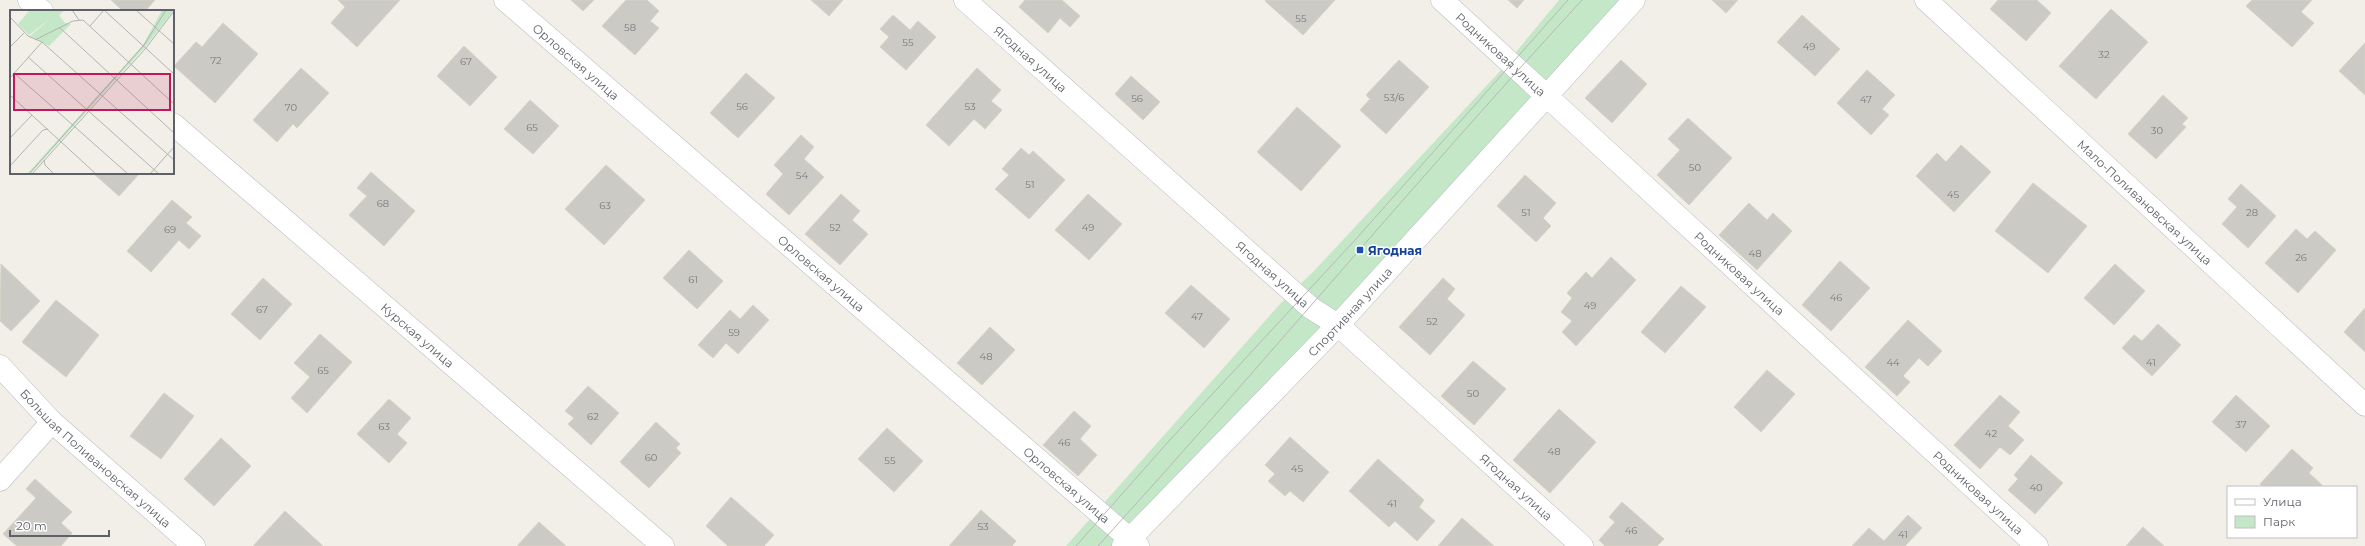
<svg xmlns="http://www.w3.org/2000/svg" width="2365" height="546" font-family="Montserrat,sans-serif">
	<rect width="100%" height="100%" fill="#f1efe7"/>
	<path fill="#c4e8c7" d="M1559,0h67l-506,546h-54l213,-241 35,-34 188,-202z"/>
	<g fill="#cccac4" stroke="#d6d2c5">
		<path d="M111,0h44l-10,11h-22z"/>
		<path d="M338,0h62l-43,47 -26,-24 14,-16z"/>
		<path d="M571,0h23l-11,11z"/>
		<path d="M626,0h21l12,11 -9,10 9,7 -24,27 -33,-29z"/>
		<path d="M811,0h32l-14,16z"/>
		<path d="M1025,0h37l18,16 -10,11 -10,-9 -12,15 -29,-26z"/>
		<path d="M1266,0h69l-32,35 -38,-34z"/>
		<path d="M1508,0h16l-7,8z"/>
		<path d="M1712,0h26l-12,13z"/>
		<path d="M1998,0h39l14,13 -25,28 -36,-32z"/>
		<path d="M2252,0h60l-11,12 13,11 -22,24 -46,-41z"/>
		<path d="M2111,9l37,33 -52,57 -37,-33z"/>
		<path d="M893,15l17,15 8,-9 18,16 -30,33 -26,-23 9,-10 -9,-8z"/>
		<path d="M1802,15l38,34 -25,27 -38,-34z"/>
		<path d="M223,23l35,31 -43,49 -41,-37 22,-24 6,5z"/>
		<path d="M2365,43v52l-26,-24z"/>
		<path d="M464,46l33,31 -27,29 -33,-30z"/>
		<path d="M1399,60l30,27 -43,47 -26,-24 10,-11 -4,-4z"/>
		<path d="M1621,60l26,24 -35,39 -27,-25z"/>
		<path d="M301,68l28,25 -32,35 -4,-4 -16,18 -24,-22z"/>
		<path d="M977,68l24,22 -10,11 11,9 -17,19 -11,-10 -25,27 -23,-21z"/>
		<path d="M1867,70l28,25 -13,14 7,6 -18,20 -34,-32z"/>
		<path d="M746,73l29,25 -37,40 -28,-25z"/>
		<path d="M1131,76l29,26 -17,18 -28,-26z"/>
		<path d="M2163,95l25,23 -6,6 4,3 -30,32 -28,-25z"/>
		<path d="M530,100l29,26 -26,28 -29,-25z"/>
		<path d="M1297,107l44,39 -40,45 -44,-39z"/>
		<path d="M1688,118l44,40 -43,47 -32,-30 23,-25 -12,-11z"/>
		<path d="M801,135l13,12 -10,12 20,18 -35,38 -23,-21 17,-20 -9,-9z"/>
		<path d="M1961,145l30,27 -37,40 -38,-36 21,-23 9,9z"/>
		<path d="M1021,148l8,7 4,-4 32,29 -36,39 -34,-30 14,-14 -7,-6z"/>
		<path d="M606,165l39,35 -41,45 -39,-36z"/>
		<path d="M371,172l44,39 -31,35 -35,-31 18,-19 -10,-8z"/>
		<path d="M93,173h47l-21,23z"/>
		<path d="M1525,175l31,28 -13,15 8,8 -15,16 -39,-36z"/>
		<path d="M2033,183l54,43 -39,47 -53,-42z"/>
		<path d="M2241,184l35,32 -28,32 -26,-24 15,-17 -9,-8z"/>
		<path d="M841,194l19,17 -8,9 16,14 -28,31 -35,-31z"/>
		<path d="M1088,194l34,30 -33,36 -34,-30z"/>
		<path d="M172,200l20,17 -6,6 15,13 -12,13 -10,-9 -28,32 -24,-21z"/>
		<path d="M1749,203l18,17 6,-7 19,18 -35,39 -38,-35z"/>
		<path d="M2296,229l11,10 8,-8 21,19 -38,43 -33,-30z"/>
		<path d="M689,250l34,31 -26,28 -34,-31z"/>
		<path d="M1611,257l25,23 -60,66 -14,-14 10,-11 -11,-9 11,-14 -5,-5 19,-21 6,6z"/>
		<path d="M1840,261l30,27 -39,43 -29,-26z"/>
		<path d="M1,264l39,37 -29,30 -11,-10z"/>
		<path d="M2115,264l30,27 -31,34 -30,-27z"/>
		<path d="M263,278l29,26 -32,36 -29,-26z"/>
		<path d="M1443,278l12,11 -8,10 18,16 -35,40 -31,-28z"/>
		<path d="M1191,285l39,34 -26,29 -39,-35z"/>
		<path d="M1681,286l25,21 -41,46 -24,-21z"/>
		<path d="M56,300l43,35 -33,42 -44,-35z"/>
		<path d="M753,305l16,15 -31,34 -12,-11 -13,15 -15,-13 32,-35 10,9z"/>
		<path d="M2365,308v44l-21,-20z"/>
		<path d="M1908,320l34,31 -14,15 -9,-8 -16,18 7,6 -13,14 -32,-29z"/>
		<path d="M2158,324l23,21 -29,31 -30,-28 12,-13 8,6z"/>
		<path d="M990,327l25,23 -33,35 -25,-22z"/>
		<path d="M320,334l32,28 -45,51 -16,-15 19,-21 -16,-14z"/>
		<path d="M1473,361l33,28 -32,36 -33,-29z"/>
		<path d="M1767,370l28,24 -34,38 -27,-25z"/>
		<path d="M588,386l31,27 -28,32 -23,-21 6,-6 -9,-7z"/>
		<path d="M164,393l30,23 -33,43 -31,-23z"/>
		<path d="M2000,395l20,17 -12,14 16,14 -14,15 -10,-8 -20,22 -26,-24z"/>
		<path d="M2236,395l34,31 -24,26 -34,-30z"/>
		<path d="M389,399l22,19 -14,16 10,9 -18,20 -32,-29z"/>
		<path d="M1559,409l37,33 -46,51 -37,-33z"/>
		<path d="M1074,411l17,15 -11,13 17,16 -19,21 -35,-31z"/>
		<path d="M656,422l24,22 -4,4 5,5 -32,35 -29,-26z"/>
		<path d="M887,428l36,33 -29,31 -36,-33z"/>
		<path d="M1290,437l39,35 -26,30 -13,-11 -5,5 -17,-15 7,-7 -10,-9z"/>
		<path d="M221,438l30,28 -37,40 -30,-27z"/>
		<path d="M2292,449l21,19 -4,5 13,12 -3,2h-56l-3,-3z"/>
		<path d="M2031,455l32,28 -28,31 -27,-24 10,-11 -4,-4z"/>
		<path d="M1378,459l46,41 -5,7 16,14 -18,20 -22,-20 -6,6 -40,-36z"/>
		<path d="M35,479l37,33 -11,11 11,10 -11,13h-44l-14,-12 33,-36 -10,-9z"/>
		<path d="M731,497l43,38 -10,11h-36l-22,-20z"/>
		<path d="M1622,502l42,37 -7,7h-52l-6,-6 16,-18 -6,-5z"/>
		<path d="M981,510l35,31 -4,5h-63z"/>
		<path d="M285,511l38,35h-70z"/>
		<path d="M1908,515l14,13 -17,18h-53l17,-18 15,13z"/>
		<path d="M1462,518l32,28h-56z"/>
		<path d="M539,522l27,24h-49z"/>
		<path d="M2143,527l21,19h-38z"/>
	</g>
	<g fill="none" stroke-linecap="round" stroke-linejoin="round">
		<defs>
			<g id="street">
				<path d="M29,0l13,11"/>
				<path id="s1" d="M505,0l633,546"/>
				<path id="s2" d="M965,0l346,308 27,17 244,221"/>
				<path id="s3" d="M1442,0l595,546"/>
				<path id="s4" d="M1926,0l439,405"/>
				<path id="s5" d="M173,124l490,422"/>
				<path id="s6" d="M0,366l52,56 142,124"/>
				<path d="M0,480l52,-58"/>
				<path id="s7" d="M1123,546l215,-221 296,-325"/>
			</g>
		</defs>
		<use href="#street" stroke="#b9bcc1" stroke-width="23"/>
		<use href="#street" stroke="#fff" stroke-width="22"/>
		<g stroke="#b7b8b9" stroke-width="1">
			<path d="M1076,546l92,-104 188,-203 212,-239"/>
			<path d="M1098,546c164,-180 319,-367 484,-546"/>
		</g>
	</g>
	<rect fill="#1a4fb4" stroke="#fff" stroke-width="1.5" x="1356" y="246" width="8" height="8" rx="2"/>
	<g text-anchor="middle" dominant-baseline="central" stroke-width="3" stroke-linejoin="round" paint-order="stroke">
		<g font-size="10" fill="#7a7c7f">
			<text x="1301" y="18">55</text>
			<text x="630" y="27">58</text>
			<text x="908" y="42">55</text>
			<text x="1809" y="46">49</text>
			<text x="2104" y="54">32</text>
			<text x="216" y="60">72</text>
			<text x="466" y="61">67</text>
			<text x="1394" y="97">53/6</text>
			<text x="1137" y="98">56</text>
			<text x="1866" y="99">47</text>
			<text x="742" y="106">56</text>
			<text x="970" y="106">53</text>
			<text x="291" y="107">70</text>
			<text x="532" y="127">65</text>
			<text x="2157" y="130">30</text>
			<text x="1695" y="167">50</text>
			<text x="802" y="175">54</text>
			<text x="1030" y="184">51</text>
			<text x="1953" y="194">45</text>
			<text x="383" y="203">68</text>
			<text x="605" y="205">63</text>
			<text x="1526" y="212">51</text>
			<text x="2252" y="212">28</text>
			<text x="835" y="227">52</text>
			<text x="1088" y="227">49</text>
			<text x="170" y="229">69</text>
			<text x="1755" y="253">48</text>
			<text x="2301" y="257">26</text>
			<text x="693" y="279">61</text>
			<text x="1836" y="297">46</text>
			<text x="1590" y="305">49</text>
			<text x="262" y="309">67</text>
			<text x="1197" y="316">47</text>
			<text x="1432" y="321">52</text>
			<text x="734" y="332">59</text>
			<text x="986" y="356">48</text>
			<text x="1893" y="362">44</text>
			<text x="2151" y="362">41</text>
			<text x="323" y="370">65</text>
			<text x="1473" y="393">50</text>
			<text x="593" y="416">62</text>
			<text x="2241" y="424">37</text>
			<text x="384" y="426">63</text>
			<text x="1991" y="433">42</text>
			<text x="1064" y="442">46</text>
			<text x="1554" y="451">48</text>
			<text x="651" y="457">60</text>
			<text x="890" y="460">55</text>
			<text x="1297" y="468">45</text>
			<text x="2036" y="487">40</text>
			<text x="1392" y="503">41</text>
			<text x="983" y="526">53</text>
			<text x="1631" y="530">46</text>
			<text x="1903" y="534">41</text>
		</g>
		<g font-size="12" fill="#5e6268" stroke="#fff">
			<text stroke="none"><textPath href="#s3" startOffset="80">Родниковая улица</textPath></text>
			<text stroke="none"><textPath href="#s2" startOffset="88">Ягодная улица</textPath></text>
			<text stroke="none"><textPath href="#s1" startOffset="94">Орловская улица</textPath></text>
			<text stroke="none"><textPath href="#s4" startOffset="298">Мало-Поливановская улица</textPath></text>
			<text stroke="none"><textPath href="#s1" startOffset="418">Орловская улица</textPath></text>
			<text stroke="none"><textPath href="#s3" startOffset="404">Родниковая улица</textPath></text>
			<text stroke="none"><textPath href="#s2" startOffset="412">Ягодная улица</textPath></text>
			<text stroke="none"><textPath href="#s7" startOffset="326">Спортивная улица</textPath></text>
			<text stroke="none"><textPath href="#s5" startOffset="323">Курская улица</textPath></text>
			<text stroke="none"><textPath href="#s6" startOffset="133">Большая Поливановская улица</textPath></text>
			<text stroke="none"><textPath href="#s1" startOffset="742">Орловская улица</textPath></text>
			<text stroke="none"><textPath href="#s2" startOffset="736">Ягодная улица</textPath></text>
			<text stroke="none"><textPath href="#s3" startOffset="728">Родниковая улица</textPath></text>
		</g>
		<g font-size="12" font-weight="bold" fill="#164399" stroke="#fff" text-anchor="start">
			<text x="1368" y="250">Ягодная</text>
		</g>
	</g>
	<g transform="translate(10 10)">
		<rect width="164" height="164" fill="#f1efe7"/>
		<path d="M20,0h35l-6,5 6,8 6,1 -22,22 -19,-10 21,-18 -22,17 -11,-11zM152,0h12l-29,37 -115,127h-3l116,-129z" fill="#c4e8c7"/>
		<path fill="none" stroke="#b2b3b0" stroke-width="1" d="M62,0l7,10M126,0l38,34M0,7l18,19 14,6 132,118M80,16l14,-16 70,64M49,17l115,106M25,30l38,-19 10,-1 91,84M0,37l14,-14M18,47l131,117M4,63l114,101M0,68l32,-36M0,85l86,79M0,128l22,-23M34,150l1,5 9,9M0,156l33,-36 5,-1M19,164l115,-129 22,-35M22,164l114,-126 28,-37M140,164l24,-27"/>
		<path fill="#c2185b" fill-opacity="0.15" stroke="#c2185b" stroke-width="2" d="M4,64h156v36h-156z"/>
		<rect width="164" height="164" fill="none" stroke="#5e6268" stroke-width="2"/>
	</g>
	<rect x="2227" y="486" width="130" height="52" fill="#ffffff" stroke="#bfc0c3"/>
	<rect x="2235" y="499" width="20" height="6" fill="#ffffff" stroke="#bfc0c3"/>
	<text x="2263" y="506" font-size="12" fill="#5e6268">Улица</text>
	<rect x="2235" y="516" width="20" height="12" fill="#c4e8c7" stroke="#bfc0c3"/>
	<text x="2263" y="526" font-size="12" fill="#5e6268">Парк</text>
	<path d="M10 530v6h99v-6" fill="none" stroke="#5e6268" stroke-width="2"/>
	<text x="16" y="530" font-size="12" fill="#5e6268" stroke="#ffffff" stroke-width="3" paint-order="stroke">20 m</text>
</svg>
